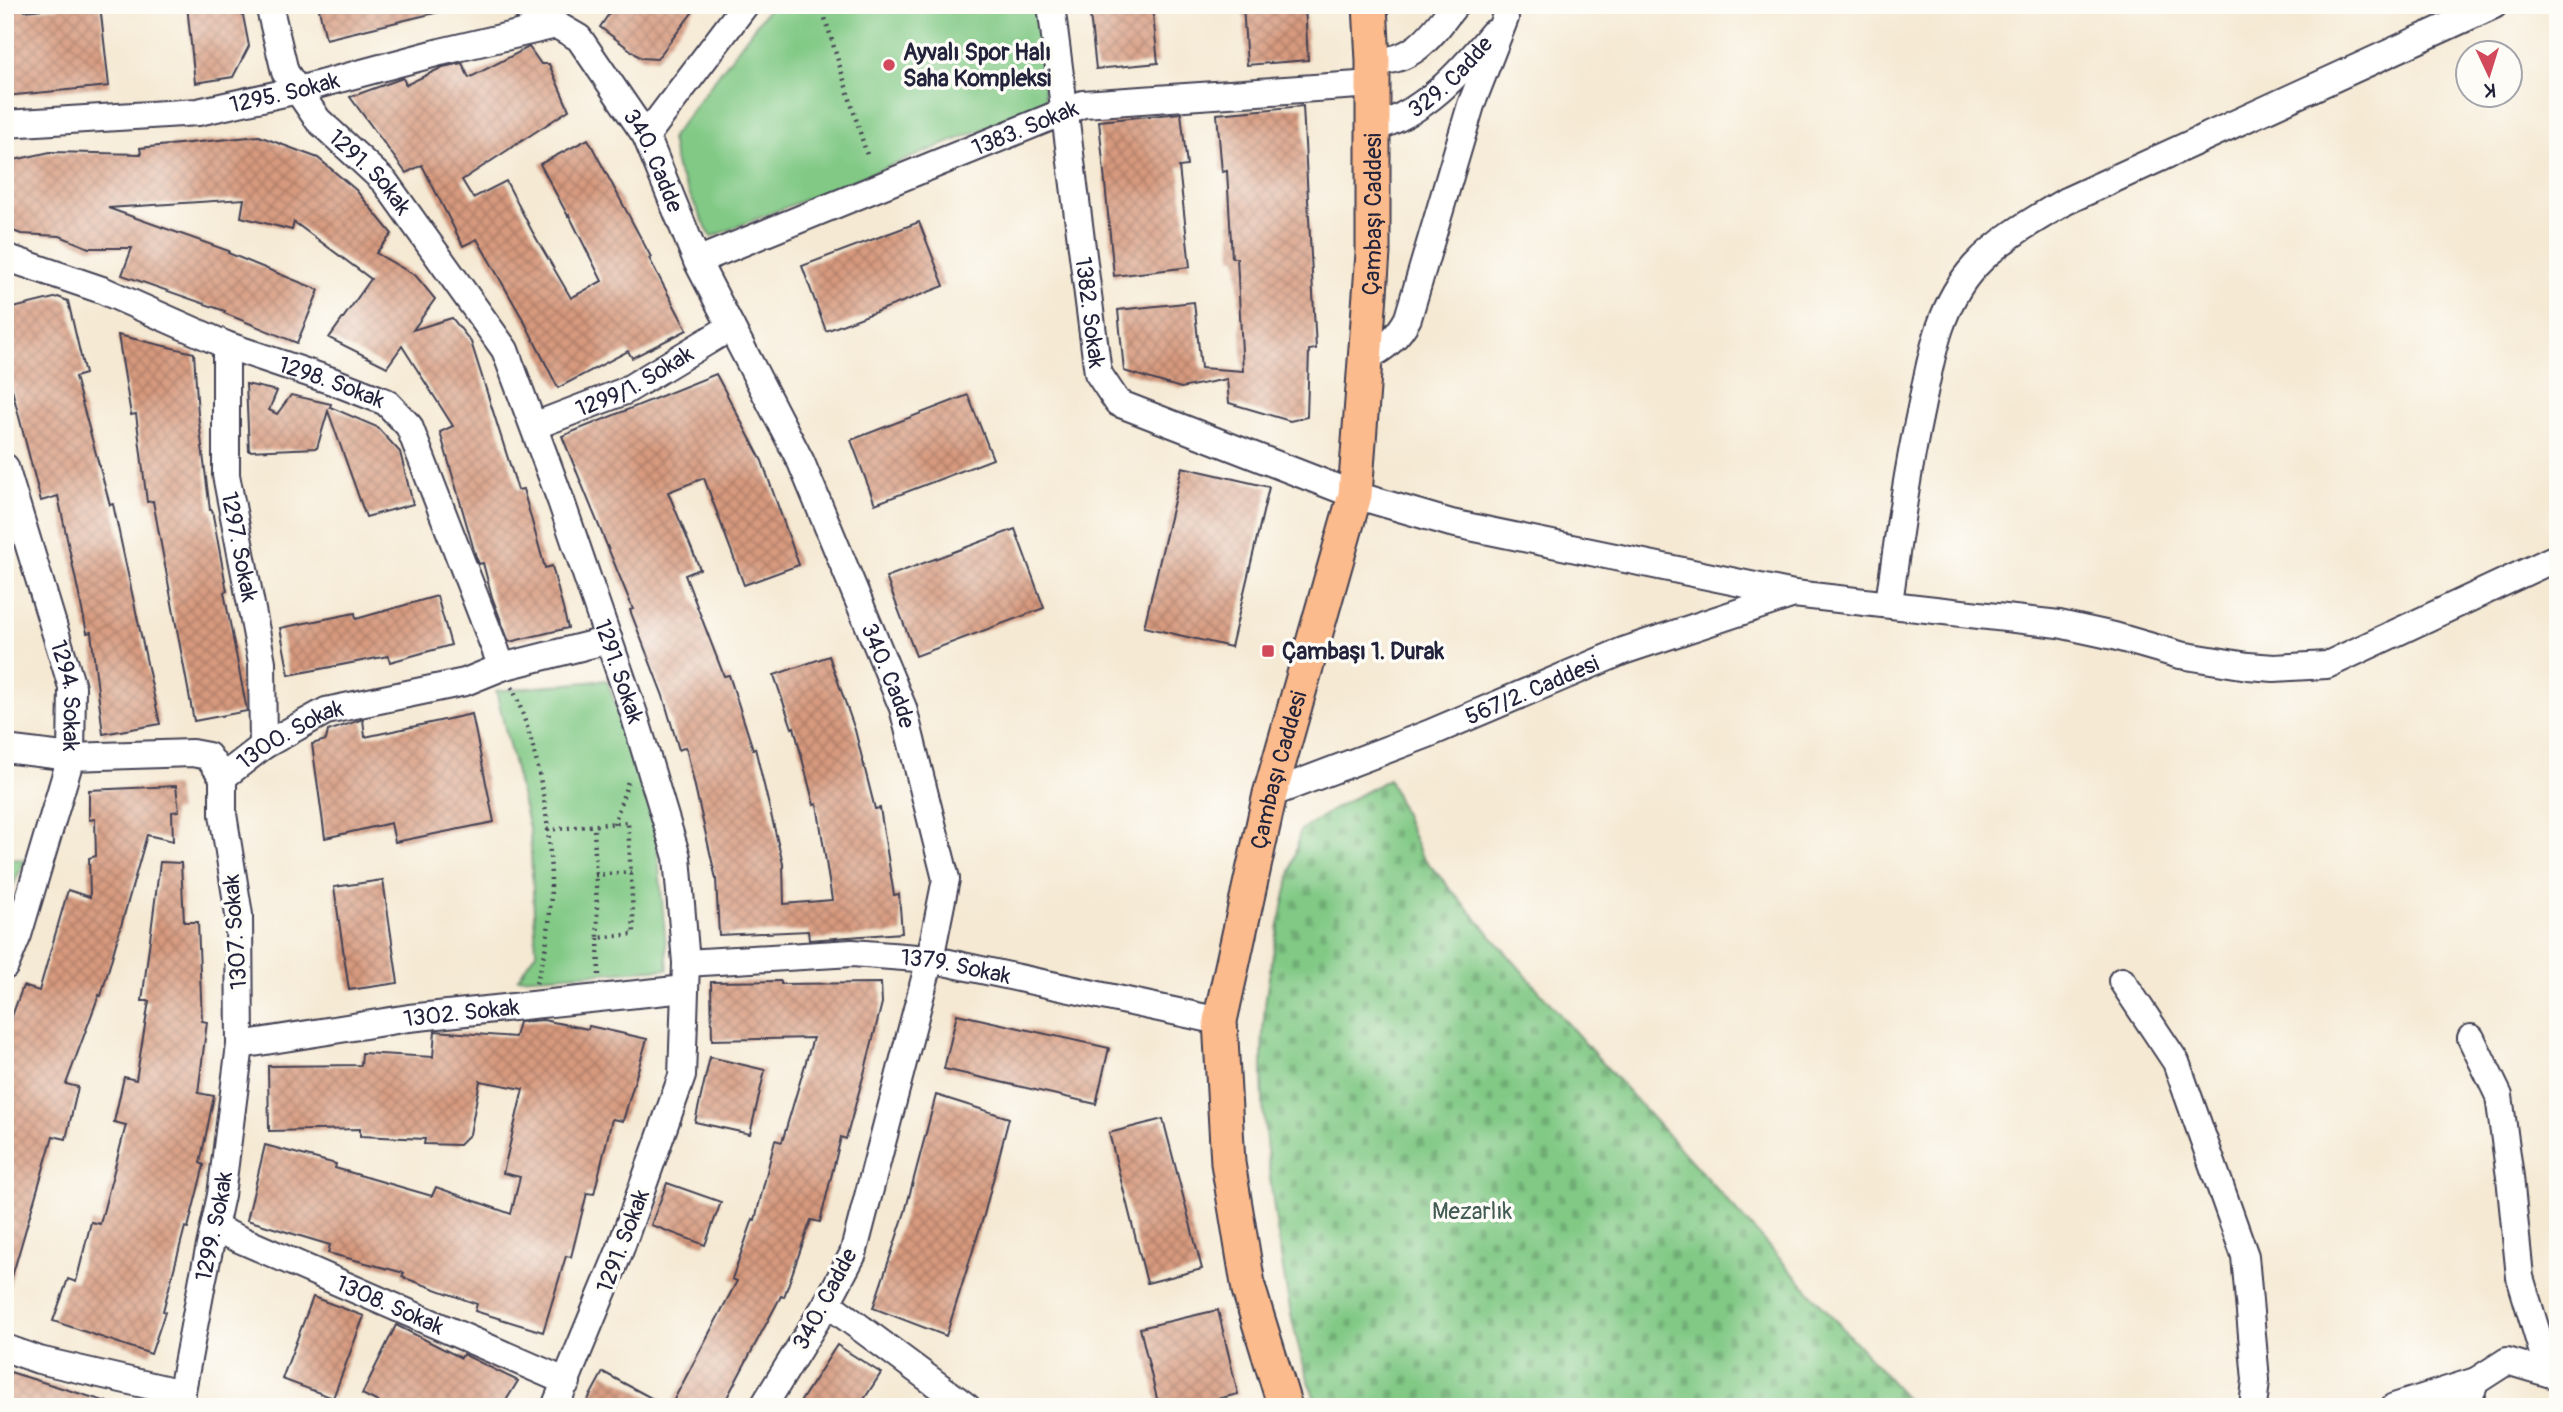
<svg xmlns="http://www.w3.org/2000/svg" width="2563" height="1412" font-family="Pangolin,sans-serif">
	<defs>
		<pattern id="cemetery-stones" width="16" height="16" patternUnits="userSpaceOnUse" patternTransform="scale(1.75)"><rect width="16" height="16" fill="#81c985"/><path d="M2 7V4a2 2 0 0 1 4 0v3zM10 15v-3a2 2 0 0 1 4 0v3z" fill="#6fac74"/></pattern>
		<pattern id="building-cross-hatch" width="8" height="8" patternUnits="userSpaceOnUse" patternTransform="scale(1.75)"><rect width="8" height="8" fill="#d79a7e"/><path d="M0 0l8 8M0 8l8-8" fill="none" stroke="#ae7d68"/></pattern>
	</defs>
	<rect width="100%" height="100%" fill="#fdfcf7"/>
	<filter id="ink" filterUnits="userSpaceOnUse"><feTurbulence type="fractalNoise" baseFrequency=".0143" numOctaves="2"/><feDisplacementMap in="SourceGraphic" scale="14" xChannelSelector="R" yChannelSelector="G"/><feConvolveMatrix kernelMatrix="1 2 1 2 8 2 1 2 1" color-interpolation-filters="sRGB"/></filter>
	<filter id="wash" filterUnits="userSpaceOnUse"><feTurbulence type="fractalNoise" baseFrequency=".00686" numOctaves="4" result="noise"/><feDisplacementMap in="SourceGraphic" scale="28" xChannelSelector="R" yChannelSelector="G"/><feGaussianBlur stdDeviation="1.57" result="paint"/><feColorMatrix in="noise" values="0 0 0 0 0 0 0 0 0 0 0 0 0 0 0 0 0 1.4 0 .05"/><feComposite in="paint" operator="in"/></filter>
	<g filter="url(#wash)">
		<rect width="100%" height="100%" fill="#f5e9d3"/>
		<g fill="#81c985" stroke="#527660" stroke-width="2">
			<path d="M771,5h264l11,99 -335,133 -35,-69 -5,-30z"/>
			<path d="M607,680l48,139 13,150 -150,9 18,-26 -6,-120 -34,-141z"/>
			<path d="M5,858l20,2 -20,43z"/>
		</g>
		<path fill="url(#cemetery-stones)" stroke="#527660" stroke-width="2" d="M1389,779l32,76 168,193 325,359h-596c-23,-59 -31,-109 -40,-171 -13,-87 -24,-176 -8,-265 8,-47 20,-93 30,-140l37,-24z"/>
		<g id="blocks">
			<g fill="url(#building-cross-hatch)">
				<path d="M81,5h19l9,81 -104,10v-85l20,-3v3z"/>
				<path d="M187,5h54l8,41 -16,31 -38,6z"/>
				<path d="M318,5h120l1,7 -113,27z"/>
				<path d="M615,5h83l-41,54 -16,-1 -41,-31z"/>
				<path d="M1089,5h63l6,58 -62,6z"/>
				<path d="M1243,5h62l3,55 -61,5z"/>
				<path d="M529,47l12,17h8l20,46 -107,70 11,18 33,-17 26,50 39,67 31,-17 -33,-66 -1,1 -28,-52 48,-25 63,118 -2,1 38,72 -55,28 -4,-7 -70,37 -33,-65 -48,-84 -14,7 -41,-81 -16,8 -56,-76 53,-19 3,7 37,-18 19,-4 7,15z"/>
				<path d="M1303,106l13,243 -7,1 -2,67 -17,4 -61,-18 -2,-24 -46,9 -57,-17 -6,-61 76,-8 7,66 42,3 -6,-113h-5l-5,-87 -5,1 -5,-58z"/>
				<path d="M1181,113l6,53 -8,1 11,100 -76,9 -15,-155z"/>
				<path d="M259,136l59,22 38,32 36,44 -16,19 40,23 19,23 -22,31 39,-12 19,24 47,148 5,-1 22,79 7,-2 16,62 -59,14 -17,-45 -9,-34 -4,1 -3,-7 -36,-125 13,-6 -51,-80 -15,21 -58,-29 42,-59 -77,-57 -2,8 -51,-13 3,-18 -136,9 121,43 -1,2 91,37 -22,53 -73,-30 1,-2 -103,-36 10,-27h-43l-29,-12 -39,-2 -16,-6v-66l45,-10 91,2 -1,-6z"/>
				<path d="M919,222l25,64 -118,45 -24,-65z"/>
				<path d="M58,297l10,4 17,73 -10,3 35,128 3,-1 47,220 -57,10 -12,-102 -4,1 -29,-137 -17,5 -36,-138v-53z"/>
				<path d="M118,335l76,18 4,61 12,96h2l15,81 -3,1 23,119 -53,10 -41,-220 -6,1 -11,-88 -5,1z"/>
				<path d="M716,374l46,87 37,104 -55,20 -40,-107 -36,14 32,77 -15,6 39,101 5,-1 24,74 2,-1 28,116 1,40 48,-4 -15,-96 -3,1 -20,-78 -2,1 -18,-53 55,-19 26,74 20,79 5,-1 14,87 5,-1 3,39 -93,7 -1,-9 -89,4 -3,-56 -30,-132 -7,3 -16,-54 -33,-86 3,-1 -71,-173z"/>
				<path d="M246,384l31,7 -8,19 8,4 14,-19 40,9 -1,3 47,20 23,25 13,52 -47,13 -38,-106 -11,37 -68,3z"/>
				<path d="M968,395l25,64 -118,45 -24,-64z"/>
				<path d="M1182,467l87,20 -38,160 -87,-20z"/>
				<path d="M1015,529l29,79 -128,48 -30,-79z"/>
				<path d="M437,596l14,49 -61,17 -2,-6 -99,19 -9,-47 75,-15 1,6z"/>
				<path d="M472,714l22,108 -99,20 -4,-19 -66,15 -13,-94 14,-4 2,-9 35,-12 2,18z"/>
				<path d="M176,786l3,25 -7,1 1,29 -26,-6 -46,161 -2,-1 -33,89 12,3 -12,52 -13,-3 -44,151 -4,-1v-251l18,-49 16,5 29,-101 22,7 -1,-39 7,-2 -1,-37 -6,1v-30z"/>
				<path d="M160,862l21,1 3,59h14l4,99 5,1 -9,71 16,3 -14,67 4,2 -16,63 -3,-1 -22,84 2,1 -14,42 -98,-33 15,-42 8,3 15,-60 9,2 26,-99 -12,-3 10,-45 12,3 13,-79h-7z"/>
				<path d="M383,880l15,103 -49,7 -15,-103z"/>
				<path d="M781,981v3l100,-1 1,20 -17,67 -19,69 -5,-2 -21,85 -9,-2 -27,77 -3,-1 -59,111h-52l67,-126 -5,-2 21,-60 2,1 20,-80 7,2 31,-104 -101,2 -1,-58z"/>
				<path d="M957,1014l152,34 -13,56 -152,-35z"/>
				<path d="M543,1020l45,9 1,-3 58,13 -24,82 -11,-2 -18,75 -7,-1 -16,64 -5,-1 -23,76 -68,-21 2,-7 -75,-27 2,-4 -76,-20 2,-8 -83,-25 18,-75 71,19 -1,4 97,28 4,-9 75,27 9,-37 -17,-4 20,-84 -43,-8 -10,53 -11,11 -35,-1 1,-5 -65,-3v-7l-91,2 -1,-65 93,-1 1,-12 71,4 2,-26 80,6 4,-15z"/>
				<path d="M710,1057l55,13 -15,64 -55,-12z"/>
				<path d="M936,1095l73,23 -25,97 -38,121 -73,-28 32,-96z"/>
				<path d="M1163,1119l39,150 -55,14 -38,-150z"/>
				<path d="M667,1183l54,19 -16,43 -54,-20z"/>
				<path d="M313,1297l51,19 -31,82 -51,-19z"/>
				<path d="M1218,1310l20,84 -55,13h-24l-19,-79z"/>
				<path d="M396,1325l65,33 2,-4 55,27 -16,26h-114l-26,-13z"/>
				<path d="M837,1345l44,28 -22,34h-62z"/>
				<path d="M10,1372l97,30 -1,5h-101v-21z"/>
				<path d="M603,1372l65,35h-84z"/>
			</g>
		</g>
	</g>
	<g filter="url(#ink)">
		<use href="#blocks" fill-opacity="0" stroke="#424052" stroke-width="2"/>
		<g fill="none" stroke-linecap="round" stroke-linejoin="round">
			<defs>
				<g id="minor">
					<path id="s1" d="M269,5l16,67 33,48 67,62 120,168 56,151 73,213 43,143 9,106 -4,113 -62,174 -65,157"/>
					<path id="s2" d="M522,5l57,33 67,98 51,125 104,201 102,246 43,171 -16,80 -77,295 -26,49 -64,104"/>
					<path id="s3" d="M1051,5l47,368 20,30 237,92 96,28 343,71 265,30 55,12 66,19 68,11 26,2 53,-3 231,-108"/>
					<path d="M1373,61c41,2 59,-27 82,-56"/>
					<path id="s4" d="M5,124l193,-12 100,-22 142,-38 116,-27"/>
					<path id="s5" d="M1373,128c51,-15 86,-54 119,-94"/>
					<path d="M646,136l99,-131"/>
					<path id="s6" d="M5,257l97,33 124,55 106,36 54,21 23,24 93,241"/>
					<path id="s7" d="M697,261l386,-157 290,-20"/>
					<path id="s8" d="M226,345v130l36,187 1,84"/>
					<path d="M1365,358c20,-9 33,-21 43,-40l63,-213 34,-87"/>
					<path id="s9" d="M534,426l91,-35 106,-64"/>
					<path id="s10" d="M5,467l67,220 -1,70 -53,178 -13,31"/>
					<path d="M1889,603c9,-65 18,-130 32,-195 10,-50 18,-103 54,-142 26,-28 59,-46 91,-65l428,-196"/>
					<path id="s11" d="M5,749l66,8 121,-4 16,3 15,21 40,-31 63,-35 139,-29 37,-15 107,-27"/>
					<path id="s12" d="M1270,794l158,-60 195,-83 171,-57"/>
					<path id="s13" d="M686,963l166,-10 78,6 290,62"/>
					<path d="M2122,981l54,81 69,194 11,124 -3,27"/>
					<path d="M2471,1038l28,58 11,81 10,100 29,96"/>
					<path id="s14" d="M240,1045l169,-27 276,-29"/>
					<path id="s15" d="M214,1228l353,154"/>
					<path d="M827,1303l140,104"/>
					<path d="M5,1348l34,12 143,33"/>
					<path id="s16" d="M179,1407l24,-129 18,-83 19,-150 -1,-130 -16,-101v-37"/>
					<path d="M2394,1407l82,-26"/>
					<path d="M2465,1407l11,-26 31,-20 51,15"/>
				</g>
				<g id="major">
					<path id="s17" d="M1285,1407l-36,-117 -21,-127 -8,-142 50,-227 85,-299 18,-242v-192l-3,-56"/>
				</g>
			</defs>
			<use href="#minor" stroke="#424052" stroke-width="30"/>
			<use href="#major" stroke="#424052" stroke-width="37"/>
			<g stroke="#424052" stroke-width="4.5" stroke-dasharray="2 5" stroke-linecap="butt">
				<path d="M821,5l46,150"/>
				<path d="M512,687c35,78 54,214 24,296"/>
				<path d="M614,824l15,-46"/>
				<path d="M547,830l81,-8 6,112 -36,4 -4,-112"/>
				<path d="M595,875l36,-3"/>
				<path d="M598,938l1,37"/>
			</g>
			<use href="#minor" stroke="#fff" stroke-width="26"/>
			<use href="#major" stroke="#fbbb8c" stroke-width="33"/>
		</g>
	</g>
	<g fill="#d1495b" stroke="#fdfcf7" stroke-width="2.5">
		<circle cx="889" cy="65" r="7"/>
		<rect x="1261" y="644" width="14" height="14" rx="3.5"/>
	</g>
	<g text-anchor="middle" dominant-baseline="central" stroke-width="7" stroke-linejoin="round" paint-order="stroke">
		<g font-size="23" font-weight="bold" fill="#22223b" stroke="#fdfcf7" text-anchor="start">
			<text x="903" y="52">Ayvalı Spor Halı<tspan x="903" dy="26">Saha Kompleksi</tspan></text>
			<text x="1282" y="651">Çambaşı 1. Durak</text>
		</g>
		<g font-size="23" fill="#22223b" stroke="#fdfcf7">
			<text stroke="none"><textPath href="#s5" startOffset="94">329. Cadde</textPath></text>
			<text stroke="none"><textPath href="#s4" startOffset="282">1295. Sokak</textPath></text>
			<text stroke="none"><textPath href="#s7" startOffset="354">1383. Sokak</textPath></text>
			<text stroke="none"><textPath href="#s2" startOffset="210">340. Cadde</textPath></text>
			<text stroke="none"><textPath href="#s1" startOffset="201">1291. Sokak</textPath></text>
			<text stroke="none"><textPath href="#s17" startOffset="1218">Çambaşı Caddesi</textPath></text>
			<text stroke="none"><textPath href="#s3" startOffset="310">1382. Sokak</textPath></text>
			<text stroke="none"><textPath href="#s9" startOffset="110">1299/1. Sokak</textPath></text>
			<text stroke="none"><textPath href="#s6" startOffset="350">1298. Sokak</textPath></text>
			<text stroke="none"><textPath href="#s8" startOffset="203">1297. Sokak</textPath></text>
			<text stroke="none"><textPath href="#s1" startOffset="766">1291. Sokak</textPath></text>
			<text stroke="none"><textPath href="#s2" startOffset="777">340. Cadde</textPath></text>
			<text stroke="none"><textPath href="#s12" startOffset="282">567/2. Caddesi</textPath></text>
			<text stroke="none"><textPath href="#s10" startOffset="238">1294. Sokak</textPath></text>
			<text stroke="none"><textPath href="#s11" startOffset="310">1300. Sokak</textPath></text>
			<text stroke="none"><textPath href="#s17" startOffset="651">Çambaşı Caddesi</textPath></text>
			<text transform="translate(235 932) rotate(-94)">1307. Sokak</text>
			<text stroke="none"><textPath href="#s13" startOffset="271">1379. Sokak</textPath></text>
			<text stroke="none"><textPath href="#s14" startOffset="224">1302. Sokak</textPath></text>
			<text stroke="none"><textPath href="#s16" startOffset="184">1299. Sokak</textPath></text>
			<text transform="translate(623 1241) rotate(-69)">1291. Sokak</text>
			<text transform="translate(825 1299) rotate(-62)">340. Cadde</text>
			<text stroke="none"><textPath href="#s15" startOffset="192">1308. Sokak</textPath></text>
		</g>
		<g font-size="23" fill="#435c55" stroke="#fdfcf7">
			<text x="1472" y="1211">Mezarlık</text>
		</g>
	</g>
	<rect width="2563" height="1412" fill="none" stroke="#fdfcf7" stroke-width="28"/>
	<g transform="translate(2489 74) rotate(176)"><circle r="33" fill="#fdfcf7" stroke="#a5a5ac" stroke-width="2"/>
	<path d="M0-5L12 26L0 18L-12 26Z" fill="#d1495b"/>
	<text y="-10" font-size="19" font-weight="bold" text-anchor="middle" fill="#22223b">K</text>
	</g>
</svg>
